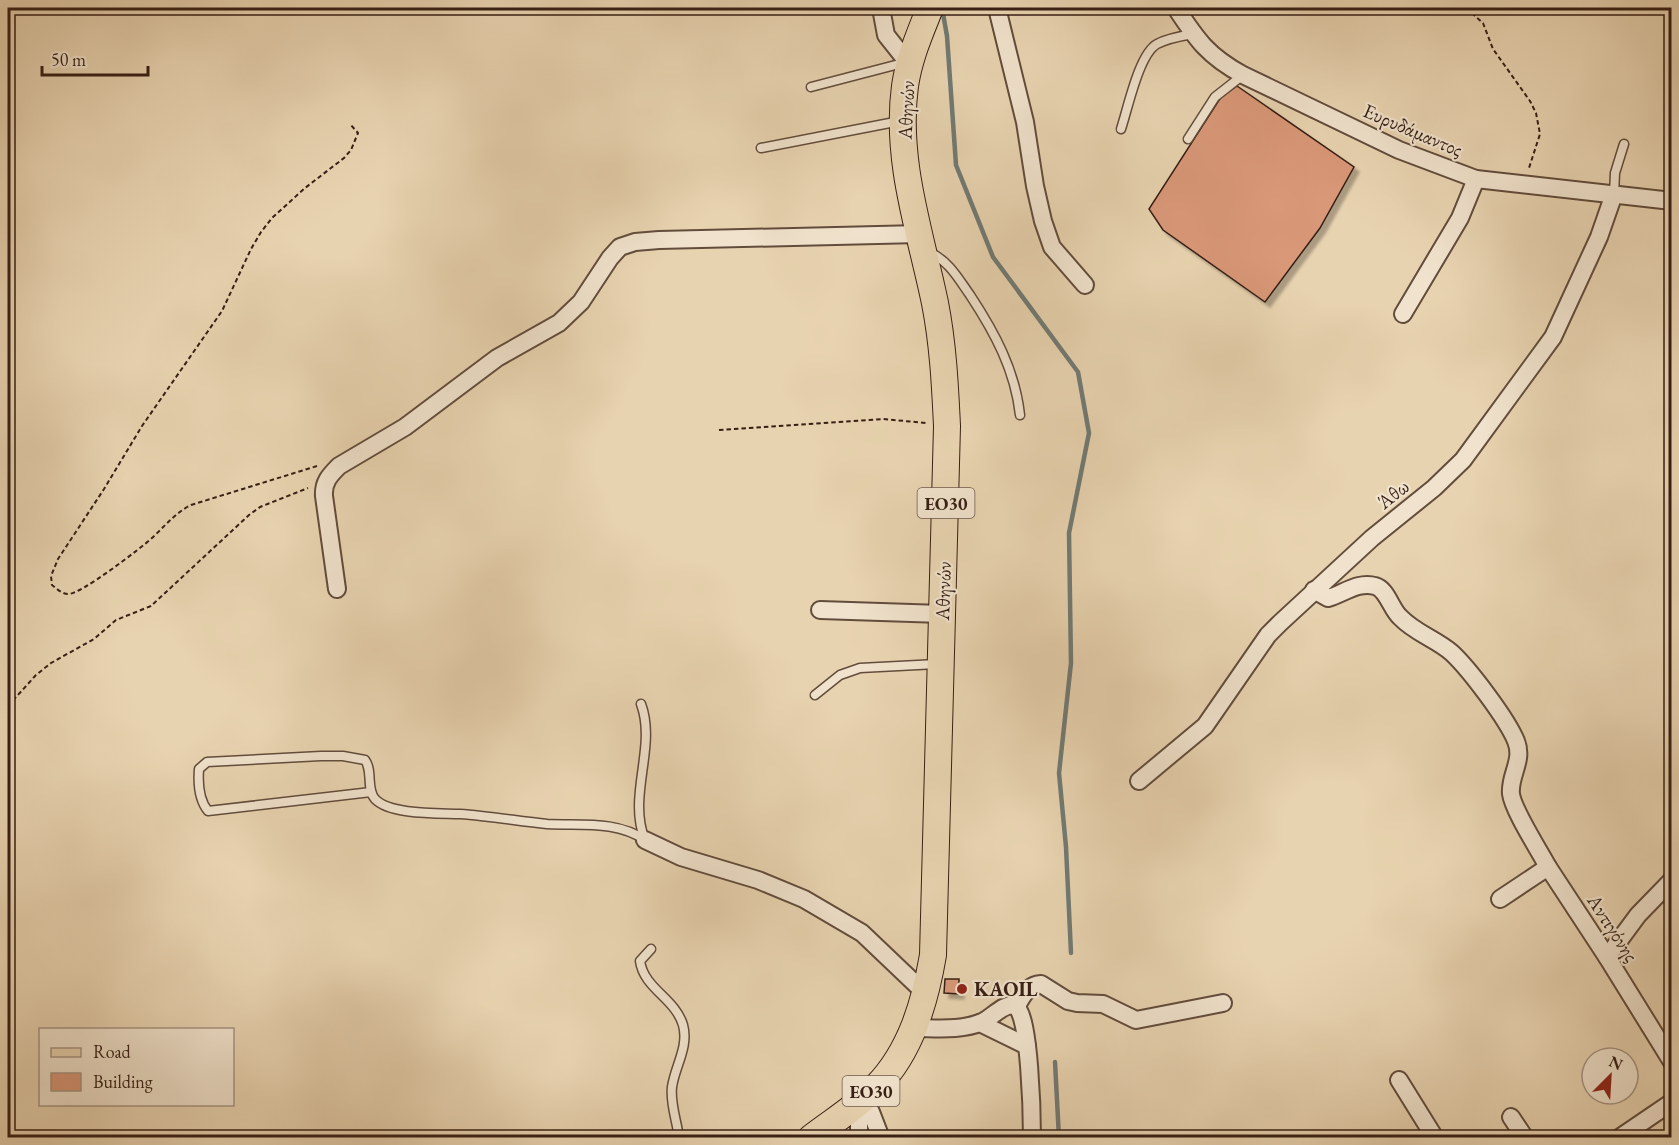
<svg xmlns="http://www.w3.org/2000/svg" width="1679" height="1145" font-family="'EB Garamond',serif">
	<defs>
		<filter id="shadow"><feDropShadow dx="5" dy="5" stdDeviation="1.5" flood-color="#0004"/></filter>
	</defs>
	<rect width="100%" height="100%" fill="#e8d3b0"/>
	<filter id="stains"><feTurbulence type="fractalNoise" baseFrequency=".00333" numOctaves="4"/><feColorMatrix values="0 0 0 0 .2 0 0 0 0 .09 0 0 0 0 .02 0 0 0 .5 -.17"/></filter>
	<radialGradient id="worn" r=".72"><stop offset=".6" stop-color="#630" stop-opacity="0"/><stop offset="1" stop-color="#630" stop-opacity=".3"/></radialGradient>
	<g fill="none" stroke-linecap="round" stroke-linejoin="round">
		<g stroke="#717a74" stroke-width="4.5">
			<path d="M942,8l5,28 9,129 37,92 85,115 11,61 -20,100 2,130 -12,110 7,74 5,106"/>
			<path d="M1055,1062l4,76"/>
		</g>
	</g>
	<g fill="#d99878" stroke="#361f15" stroke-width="1.5" filter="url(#shadow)">
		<path d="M1237,86l117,81 -34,61 -55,74 -102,-72 -14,-21 72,-112z"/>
		<path d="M945,979h14v15l-15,-1z"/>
	</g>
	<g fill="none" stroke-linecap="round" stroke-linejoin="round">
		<defs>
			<g id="lane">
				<path d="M811,87l96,-25"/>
				<path d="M1121,129c7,-21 18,-75 36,-85 11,-6 24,-8 36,-10"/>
				<path d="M1188,139l27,-42 28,-22"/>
				<path d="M761,148l139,-27"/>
				<path d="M1614,194l1,-21 9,-29"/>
				<path d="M929,252c20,9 29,26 41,43 25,38 45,75 50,120"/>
				<path d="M815,695l25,-20 20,-7 77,-4"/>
				<path d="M641,704c16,43 -14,92 4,136"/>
				<path d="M371,792l-163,19c-9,-11 -10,-29 -9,-42l8,-7 114,-6h22l22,4c8,11 1,29 10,39 15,16 64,14 85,15 29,2 58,7 87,10 33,2 69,-4 98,16"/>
				<path d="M651,949l-11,12c4,28 35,37 43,64 6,22 -8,41 -11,62 -2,17 5,34 7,51"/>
			</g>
			<g id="street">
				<path d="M881,8l5,27 23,29"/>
				<path d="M997,8l28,114 10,64 8,35 9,26 33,38"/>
				<path d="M1176,8c21,32 32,48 67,67l156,75 77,29 196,22"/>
				<path d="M1403,314l57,-96 16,-39"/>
				<path d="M337,589l-13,-93c-1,-14 6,-21 15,-30l66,-39 92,-69 62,-35 22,-21 29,-44 10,-11 15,-5 24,-2 261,-6"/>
				<path d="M1314,590l14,8c15,-4 30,-17 47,-12 12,3 16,23 25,31 15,16 36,22 52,36 18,17 55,66 64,88 8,20 -7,34 -5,53 2,16 28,56 37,73"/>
				<path d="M820,610l122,4"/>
				<path d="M1139,781l66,-55 63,-91 12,-12 92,-85 62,-50 29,-28 90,-123 46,-100 15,-43"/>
				<path d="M645,840l36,17 77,23 46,19 58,34 63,60"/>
				<path d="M1500,899l48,-32 59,90 65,105"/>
				<path d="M1607,957l31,-42 34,-35"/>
				<path d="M1016,1007c7,-11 11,-22 25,-23l27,17 9,2 26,1 33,16 87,-17"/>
				<path d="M980,1023l47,23"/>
				<path d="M914,1028c22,0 47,3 68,-6 10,-4 22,-20 33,-16 15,6 17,113 17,132"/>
				<path d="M1399,1080l36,58"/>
				<path d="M861,1101l10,11 10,26"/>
				<path d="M853,1107l6,16v15"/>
				<path d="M1511,1117l14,21"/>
				<path d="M1619,1138l53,-36"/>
			</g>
			<path id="primary" d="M811,1138c22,-17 47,-32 66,-52 34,-35 48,-84 56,-131l14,-529c-2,-42 -4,-82 -12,-123 -15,-72 -40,-143 -30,-217 4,-28 15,-53 25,-78"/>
		</defs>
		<use href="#lane" stroke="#624c3c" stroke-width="11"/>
		<use href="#street" stroke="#624c3c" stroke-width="20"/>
		<use href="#primary" stroke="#361f15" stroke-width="28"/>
		<g stroke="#361f15" stroke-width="2" stroke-dasharray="4.5 3" stroke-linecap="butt">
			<path d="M1466,8l17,15 10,26 37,52 6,12 4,21 -11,34"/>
			<path d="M719,430l164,-11 43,4"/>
			<path d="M317,466l-126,39c-16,8 -26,21 -39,33 -11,10 -72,57 -84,56 -6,0 -11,-5 -16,-9l-1,-9 7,-17 46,-70 38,-63 80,-115 29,-62 10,-17 11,-14 33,-30 39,-30 7,-8 7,-17 -8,-9"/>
			<path d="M8,706l28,-31 15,-12 43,-24 22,-19 35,-14 98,-91 11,-8 48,-19"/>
		</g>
		<use href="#lane" stroke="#f0e2cc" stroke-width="8"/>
		<use href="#street" stroke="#f0e2cc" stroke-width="16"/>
		<use href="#primary" stroke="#e8d3b0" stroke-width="26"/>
	</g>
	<circle fill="#8f2418" stroke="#f0e2cc" stroke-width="2" cx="962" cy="989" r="6"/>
	<g text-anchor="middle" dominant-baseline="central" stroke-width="4.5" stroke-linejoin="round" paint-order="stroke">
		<g fill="#f0e2cc" stroke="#6e5a4c" stroke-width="1.5">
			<rect x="917.5" y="488" width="57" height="30" rx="4.5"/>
			<rect x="842.5" y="1076" width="57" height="30" rx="4.5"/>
		</g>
		<g font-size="18" font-weight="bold" fill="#361f15">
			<text x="946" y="503">ΕΟ30</text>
			<text x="871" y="1091">ΕΟ30</text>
		</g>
		<g font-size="20" fill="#361f15" stroke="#f0e2cc">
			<text transform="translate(906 110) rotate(-87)">Αθηνών</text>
			<text transform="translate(1413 130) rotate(23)">Ευρυδάμαντος</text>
			<text transform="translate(1393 494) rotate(-39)">Άθω</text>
			<text transform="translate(943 591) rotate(-88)">Αθηνών</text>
			<text transform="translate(1613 928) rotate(57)">Αντιγόνης</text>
		</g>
		<g font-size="20" font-weight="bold" fill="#361f15" stroke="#f0e2cc" text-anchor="start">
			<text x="974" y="989">KAOIL</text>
		</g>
	</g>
	<rect width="1679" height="1145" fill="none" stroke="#e8d3b0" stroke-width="30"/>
	<rect x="9" y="9" width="1661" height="1127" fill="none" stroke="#361f15" stroke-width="3"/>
	<rect x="15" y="15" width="1649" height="1115" fill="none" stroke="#361f15" stroke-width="1.5"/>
	<rect x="39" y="1028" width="195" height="78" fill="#f0e2cc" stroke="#a69483" stroke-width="1.5"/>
	<rect x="51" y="1048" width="30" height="9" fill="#e8d3b0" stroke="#a69483" stroke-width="1.5"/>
	<text x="93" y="1058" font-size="18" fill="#361f15">Road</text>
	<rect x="51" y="1073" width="30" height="18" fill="#d99878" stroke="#a69483" stroke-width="1.5"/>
	<text x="93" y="1088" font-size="18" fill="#361f15">Building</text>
	<g transform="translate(1610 1076) rotate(24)"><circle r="28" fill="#f0e2cc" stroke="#a69483" stroke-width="1.5"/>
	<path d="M0-4.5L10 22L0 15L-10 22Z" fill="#8f2418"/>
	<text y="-9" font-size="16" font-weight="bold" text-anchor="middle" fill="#361f15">N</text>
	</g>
	<path d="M42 66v9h106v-9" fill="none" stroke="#361f15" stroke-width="3"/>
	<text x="51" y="66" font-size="18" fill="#361f15" stroke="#f0e2cc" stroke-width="4.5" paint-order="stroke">50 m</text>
	<rect width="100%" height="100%" filter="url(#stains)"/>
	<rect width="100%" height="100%" fill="url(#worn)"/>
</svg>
